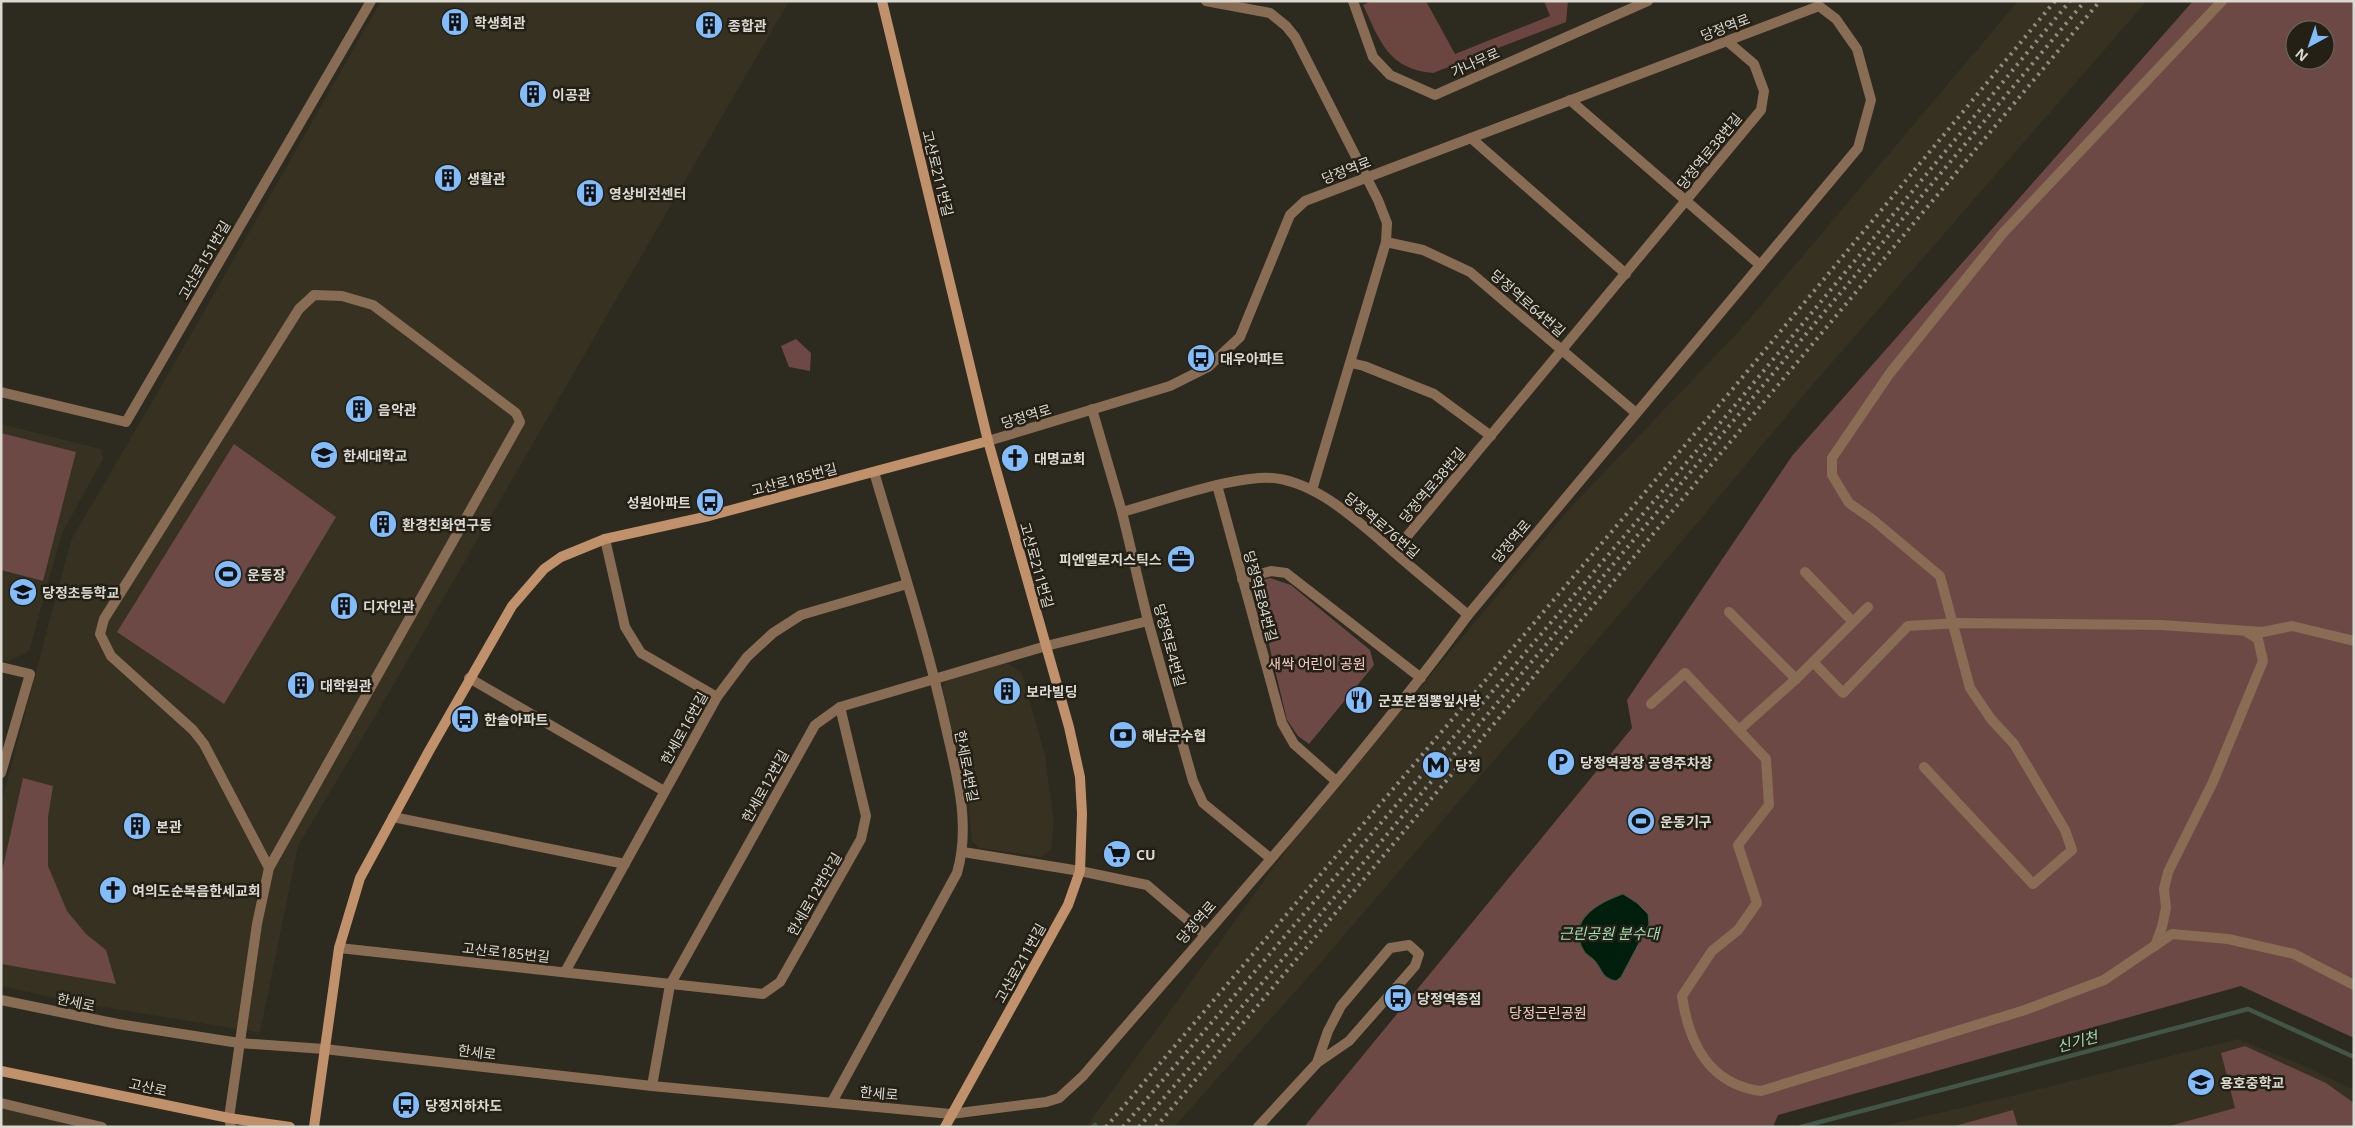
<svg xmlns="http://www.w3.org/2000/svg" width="2355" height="1128" font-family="'Noto Sans','Noto Sans KR',sans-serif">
	<rect width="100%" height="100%" fill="#2d2a1f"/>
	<g fill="#363120">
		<path d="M381,1h408l-409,707 -82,138 -38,187 -187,-31 -72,-16v-182l70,-264 88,-150z"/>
		<path d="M2018,1h129l-338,388 -115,138 -383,447 -137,153h-88l208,-288 276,-331 170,-178z"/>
		<path d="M1,424l100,25 2,10 -41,74 -33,118 -22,11 -6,-2z"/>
		<path d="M1007,663l15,10 23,82 9,67 -3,28 -10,7 -61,-9 -8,-7 -5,-49 -25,-105 5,-9z"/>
		<path d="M2238,1039l69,28 47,23v37h-475l145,-34z"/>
		<path d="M1,1105l86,22h-86z"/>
	</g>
	<g fill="#6c4944" fill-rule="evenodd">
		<path d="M2193,1h161v1037l-113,-52 -463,129 -5,12h-469l328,-399 -5,-28 165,-244zM2295,30h30v30h-30z"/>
		<path d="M796,339l15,14 -1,18 -21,-4 -8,-21z"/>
		<path d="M1,433l75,19 -33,129 -42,-11z"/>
		<path d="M234,444l102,73 -112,187 -107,-72z"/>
		<path d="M1270,578l21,7 79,65 4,15 -65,79 -11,-8 -11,-16 -33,-138z"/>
		<path d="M23,778l30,8 -5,31v49l19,45 19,23 20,16 10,34 -115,-20v-88z"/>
		<path d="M2245,1046l81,37 28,20v24h-188l69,-19 -14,-55z"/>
		<path d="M2013,1110l5,17h-67z"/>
	</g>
	<path fill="#6b453f" d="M1372,1h54l29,53 95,-38 -6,-15h24l-2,21 -133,51c-45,-4 -53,-32 -70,-68z"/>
	<path fill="#001e0c" stroke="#425647" d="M1623,894l14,9 11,11 1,10 -28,53 -5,4c-14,-3 -13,-10 -21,-20 -3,-4 -9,-6 -11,-10 -18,-31 14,-48 39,-57z"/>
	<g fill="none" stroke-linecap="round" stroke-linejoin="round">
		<g stroke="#425647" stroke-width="4.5">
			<path d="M1093,1127l2,-2"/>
			<path d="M1801,1127l447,-118 106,48"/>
		</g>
		<g stroke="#896c54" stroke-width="10">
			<path d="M1206,1l64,12 16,13 9,11 83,163 9,23 -1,19 -74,248"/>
			<path d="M1353,1l20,56 17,18 45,20 213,-94"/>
			<path d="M1570,100l190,165"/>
			<path d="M1471,138l155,136"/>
			<path d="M1386,242l37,8 47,22 166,141"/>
			<path d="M1351,363l13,3 70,28 57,42"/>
			<path d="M1,392l125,30 245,-421"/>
			<path d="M1092,409l30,103 26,109 45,160 10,22 67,55"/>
			<path d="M1217,485l65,238 12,21 42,37"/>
			<path d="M1122,512c44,-12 91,-30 137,-34 50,-5 101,45 136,75 24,21 49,41 73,62"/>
			<path d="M605,539l20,88 16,26 76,44"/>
			<path d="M1394,552l367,-442 3,-19 -10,-27 -27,-23"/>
			<path d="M1805,572l48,50"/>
			<path d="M1242,579l29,-8 15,2 135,105"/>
			<path d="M1729,612l67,67 -57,51"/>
			<path d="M1813,662l30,31 65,-67 50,-3 203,2 102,7 29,-6 62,15"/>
			<path d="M1,667l29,7 -29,99"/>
			<path d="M469,678l195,113"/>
			<path d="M1796,679l72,-72"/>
			<path d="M1651,704l34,-31 81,86 3,46 -31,40 19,58 -19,27 -26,21 -30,45c7,48 27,88 79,95l264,-81 79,-30 68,-46 56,5 66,15 60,31"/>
			<path d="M1924,767l109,117 39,-34 -7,-20 -51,-86 -23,-25 -21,-31 -30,-112 -68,-57 -23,-16 -17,-28v-17l58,-85 113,-140 219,-232"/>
			<path d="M393,817l232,47"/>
			<path d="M963,852l117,19 67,14 57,49"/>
			<path d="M2155,946l7,-19 4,-19 -2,-19 4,-17 45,-90 50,-121 -5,-22 -11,-7"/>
			<path d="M339,948l424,46 17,-12 81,-143 5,-23 -26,-109"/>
			<path d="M565,972l152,-275 30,-40 26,-24 28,-18 106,-31"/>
			<path d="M1,1000l117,24 121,19 85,6 328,37 299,28 95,-12 13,-4 24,-22c130,-152 266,-300 385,-461l390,-467 13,-48 -14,-51 -21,-30 -17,-13 -514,195 -15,14 -50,122 -32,30 -38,19 -182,55"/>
			<path d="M652,1086l18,-101 145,-260 25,-18 206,-61 102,-25"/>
			<path d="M832,1102l125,-229c14,-48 0,-98 -11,-145 -19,-87 -47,-171 -72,-256"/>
			<path d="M1,1103l101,24"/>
			<path d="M231,1127l-2,-9 28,-194 12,-56 251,-446 -4,-9 -143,-108 -31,-9 -28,-1 -15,14 -195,310 -4,15 11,22 82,74 11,14 65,124"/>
			<path d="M1258,1127l59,-64 32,-22 66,-75 4,-12 -10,-9 -19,3 -49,58 -13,25 -11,32"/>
		</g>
		<g stroke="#c0916a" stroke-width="10">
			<path d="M882,1l106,440 81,286 11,50 2,37 -2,57 -12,34 -123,222"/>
			<path d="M1,1071l228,47 61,9"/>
			<path d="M314,1127l25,-179 21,-70 69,-127 83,-145 32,-37 17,-12 44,-18 104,-23 279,-75"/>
		</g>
		<g stroke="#8e8c83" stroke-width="4" stroke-dasharray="2.5 5" stroke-linecap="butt">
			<path d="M1106,1127l620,-730 329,-396"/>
			<path d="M1123,1127l609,-718 338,-408"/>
			<path d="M1139,1127l153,-179 793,-947"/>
			<path d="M1156,1127l944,-1126"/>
		</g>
	</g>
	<defs>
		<symbol id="building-disc" viewBox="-11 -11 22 22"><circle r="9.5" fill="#83bcfb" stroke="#242016"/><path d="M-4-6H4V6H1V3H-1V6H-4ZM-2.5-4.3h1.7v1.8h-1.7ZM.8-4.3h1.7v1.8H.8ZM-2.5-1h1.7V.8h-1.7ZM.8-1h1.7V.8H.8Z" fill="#111"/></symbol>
		<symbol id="bus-disc" viewBox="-11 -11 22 22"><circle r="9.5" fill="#83bcfb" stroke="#242016"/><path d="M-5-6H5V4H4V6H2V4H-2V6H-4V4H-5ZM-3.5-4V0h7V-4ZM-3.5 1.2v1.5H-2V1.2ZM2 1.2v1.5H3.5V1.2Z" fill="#111"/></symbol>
		<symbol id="university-disc" viewBox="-11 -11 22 22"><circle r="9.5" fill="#83bcfb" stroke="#242016"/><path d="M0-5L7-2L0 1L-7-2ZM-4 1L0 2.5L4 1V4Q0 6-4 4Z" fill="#111"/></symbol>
		<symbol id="church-disc" viewBox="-11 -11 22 22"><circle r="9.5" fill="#83bcfb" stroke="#242016"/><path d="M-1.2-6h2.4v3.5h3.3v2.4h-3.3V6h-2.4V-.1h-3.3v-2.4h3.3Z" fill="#111"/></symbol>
		<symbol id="office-disc" viewBox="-11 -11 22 22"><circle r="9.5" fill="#83bcfb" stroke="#242016"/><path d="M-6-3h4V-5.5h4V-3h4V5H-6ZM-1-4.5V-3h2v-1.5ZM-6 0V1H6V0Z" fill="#111"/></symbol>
		<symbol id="stadium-disc" viewBox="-11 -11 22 22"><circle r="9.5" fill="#83bcfb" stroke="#242016"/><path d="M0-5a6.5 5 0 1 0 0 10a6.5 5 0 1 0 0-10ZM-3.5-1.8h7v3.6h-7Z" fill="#111"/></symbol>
		<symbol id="school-disc" viewBox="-11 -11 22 22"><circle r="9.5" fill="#83bcfb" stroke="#242016"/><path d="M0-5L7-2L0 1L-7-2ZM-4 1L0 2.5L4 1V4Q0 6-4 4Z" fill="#111"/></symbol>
		<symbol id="restaurant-disc" viewBox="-11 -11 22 22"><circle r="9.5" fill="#83bcfb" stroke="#242016"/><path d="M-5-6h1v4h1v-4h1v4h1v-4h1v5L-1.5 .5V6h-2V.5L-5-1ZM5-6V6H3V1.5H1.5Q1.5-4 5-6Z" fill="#111"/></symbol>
		<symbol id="bank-disc" viewBox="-11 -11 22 22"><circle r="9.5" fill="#83bcfb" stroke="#242016"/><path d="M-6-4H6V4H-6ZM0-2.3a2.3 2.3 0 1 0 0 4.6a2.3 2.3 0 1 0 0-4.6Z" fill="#111"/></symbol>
		<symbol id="parking-disc" viewBox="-11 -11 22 22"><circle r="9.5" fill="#83bcfb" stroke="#242016"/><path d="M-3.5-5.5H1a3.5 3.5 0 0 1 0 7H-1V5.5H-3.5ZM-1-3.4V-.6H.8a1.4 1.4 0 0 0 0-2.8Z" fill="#111"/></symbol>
		<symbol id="metro-disc" viewBox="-11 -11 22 22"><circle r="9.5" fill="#83bcfb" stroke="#242016"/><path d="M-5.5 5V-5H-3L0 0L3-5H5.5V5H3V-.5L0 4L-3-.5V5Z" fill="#111"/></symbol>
		<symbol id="supermarket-disc" viewBox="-11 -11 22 22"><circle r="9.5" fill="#83bcfb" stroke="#242016"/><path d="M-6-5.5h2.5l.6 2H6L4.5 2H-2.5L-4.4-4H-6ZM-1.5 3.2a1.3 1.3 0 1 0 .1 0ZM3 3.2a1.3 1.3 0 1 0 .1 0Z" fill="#111"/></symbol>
	</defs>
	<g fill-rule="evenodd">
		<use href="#building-disc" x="439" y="6" width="32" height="32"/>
		<use href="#building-disc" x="693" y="9" width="32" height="32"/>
		<use href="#building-disc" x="517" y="78" width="32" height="32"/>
		<use href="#building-disc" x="432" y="162" width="32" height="32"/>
		<use href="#building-disc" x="574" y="177" width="32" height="32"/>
		<use href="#bus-disc" x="1185" y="342" width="32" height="32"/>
		<use href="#building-disc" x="343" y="393" width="32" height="32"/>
		<use href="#university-disc" x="308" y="439" width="32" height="32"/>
		<use href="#church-disc" x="999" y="442" width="32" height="32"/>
		<use href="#bus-disc" x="694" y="486" width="32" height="32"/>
		<use href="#building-disc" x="367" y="508" width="32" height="32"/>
		<use href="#office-disc" x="1165" y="543" width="32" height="32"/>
		<use href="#stadium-disc" x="212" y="558" width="32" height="32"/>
		<use href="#school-disc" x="7" y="576" width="32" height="32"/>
		<use href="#building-disc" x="328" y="590" width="32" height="32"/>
		<use href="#building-disc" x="285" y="669" width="32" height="32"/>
		<use href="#building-disc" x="991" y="675" width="32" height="32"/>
		<use href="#restaurant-disc" x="1343" y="684" width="32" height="32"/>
		<use href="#bus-disc" x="449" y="703" width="32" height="32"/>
		<use href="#bank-disc" x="1107" y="719" width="32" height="32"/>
		<use href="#parking-disc" x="1545" y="746" width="32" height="32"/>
		<use href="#metro-disc" x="1420" y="749" width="32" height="32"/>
		<use href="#stadium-disc" x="1625" y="805" width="32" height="32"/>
		<use href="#building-disc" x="121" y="810" width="32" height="32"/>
		<use href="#supermarket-disc" x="1101" y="838" width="32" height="32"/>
		<use href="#church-disc" x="97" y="874" width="32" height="32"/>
		<use href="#bus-disc" x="1382" y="982" width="32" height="32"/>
		<use href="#school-disc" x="2185" y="1066" width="32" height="32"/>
		<use href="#bus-disc" x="390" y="1089" width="32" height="32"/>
	</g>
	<g text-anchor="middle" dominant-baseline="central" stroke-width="5" stroke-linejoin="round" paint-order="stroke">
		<g font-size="14" font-weight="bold" fill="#dbd9d2" stroke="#242016" text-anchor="start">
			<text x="474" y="22">학생회관</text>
			<text x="728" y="25">종합관</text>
			<text x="552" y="94">이공관</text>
			<text x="467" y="178">생활관</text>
			<text x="609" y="193">영상비전센터</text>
			<text x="1220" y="358">대우아파트</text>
			<text x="378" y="409">음악관</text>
			<text x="343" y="455">한세대학교</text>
			<text x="1034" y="458">대명교회</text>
			<text x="691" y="502" text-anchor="end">성원아파트</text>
			<text x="402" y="524">환경친화연구동</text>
			<text x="1162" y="559" text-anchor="end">피엔엘로지스틱스</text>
			<text x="247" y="574">운동장</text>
			<text x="42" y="592">당정초등학교</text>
			<text x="363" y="606">디자인관</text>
			<text x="320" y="685">대학원관</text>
			<text x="1026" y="691">보라빌딩</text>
			<text x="1378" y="700">군포본점뽕잎사랑</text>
			<text x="484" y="719">한솔아파트</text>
			<text x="1142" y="735">해남군수협</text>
			<text x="1580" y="762">당정역광장 공영주차장</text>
			<text x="1455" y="765">당정</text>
			<text x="1660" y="821">운동기구</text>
			<text x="156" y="826">본관</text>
			<text x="1136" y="854">CU</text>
			<text x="132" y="890">여의도순복음한세교회</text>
			<text x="1417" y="998">당정역종점</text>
			<text x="2220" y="1082">용호중학교</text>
			<text x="425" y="1105">당정지하차도</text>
		</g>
		<g font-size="14" fill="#dbd9d2" stroke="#242016">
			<text transform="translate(1725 27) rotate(-21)">당정역로</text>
			<text transform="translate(1475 62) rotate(-24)">가나무로</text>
			<text transform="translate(1709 151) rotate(-51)">당정역로38번길</text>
			<text transform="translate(1346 170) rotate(-21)">당정역로</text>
			<text transform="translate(938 173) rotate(76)">고산로211번길</text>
			<text transform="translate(204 260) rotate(-60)">고산로151번길</text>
			<text transform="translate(1528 303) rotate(41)">당정역로64번길</text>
			<text transform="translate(1026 416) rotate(-17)">당정역로</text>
			<text transform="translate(794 479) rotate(-15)">고산로185번길</text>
			<text transform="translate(1432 485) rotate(-50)">당정역로38번길</text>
			<text transform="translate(1382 525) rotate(40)">당정역로76번길</text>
			<text transform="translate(1511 541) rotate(-50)">당정역로</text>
			<text transform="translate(1037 565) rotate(74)">고산로211번길</text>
			<text transform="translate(1261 596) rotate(75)">당정역로84번길</text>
			<text transform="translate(1170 645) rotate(75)">당정역로4번길</text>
			<text transform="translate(684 728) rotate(-61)">한세로16번길</text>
			<text transform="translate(967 766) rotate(79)">한세로4번길</text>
			<text transform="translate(765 786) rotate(-61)">한세로12번길</text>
			<text transform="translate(814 894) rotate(-60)">한세로12번안길</text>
			<text transform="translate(1196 922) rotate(-49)">당정역로</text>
			<text transform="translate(506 952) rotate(6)">고산로185번길</text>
			<text transform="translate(1020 963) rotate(-61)">고산로211번길</text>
			<text transform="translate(76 1002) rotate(12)">한세로</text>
			<text transform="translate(477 1052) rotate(7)">한세로</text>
			<text transform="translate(148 1087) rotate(12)">고산로</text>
			<text transform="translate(879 1093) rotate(5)">한세로</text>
		</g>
		<g font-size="14" fill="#f8cdc5" stroke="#242016">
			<text x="1317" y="663">새싹 어린이 공원</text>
			<text x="1548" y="1012">당정근린공원</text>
		</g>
		<g font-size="15" font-style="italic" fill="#9fdeb6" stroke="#242016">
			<text x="1609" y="933">근린공원 분수대</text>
			<text transform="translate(2077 1041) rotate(-15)">신기천</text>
		</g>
	</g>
	<rect width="2355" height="1128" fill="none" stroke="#dbd9d2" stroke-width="5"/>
	<g transform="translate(2310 45) rotate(220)"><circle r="24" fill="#242016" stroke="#6d6a61"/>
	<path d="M0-4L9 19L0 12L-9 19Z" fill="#83bcfb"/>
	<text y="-8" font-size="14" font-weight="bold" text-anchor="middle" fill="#dbd9d2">N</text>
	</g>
</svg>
